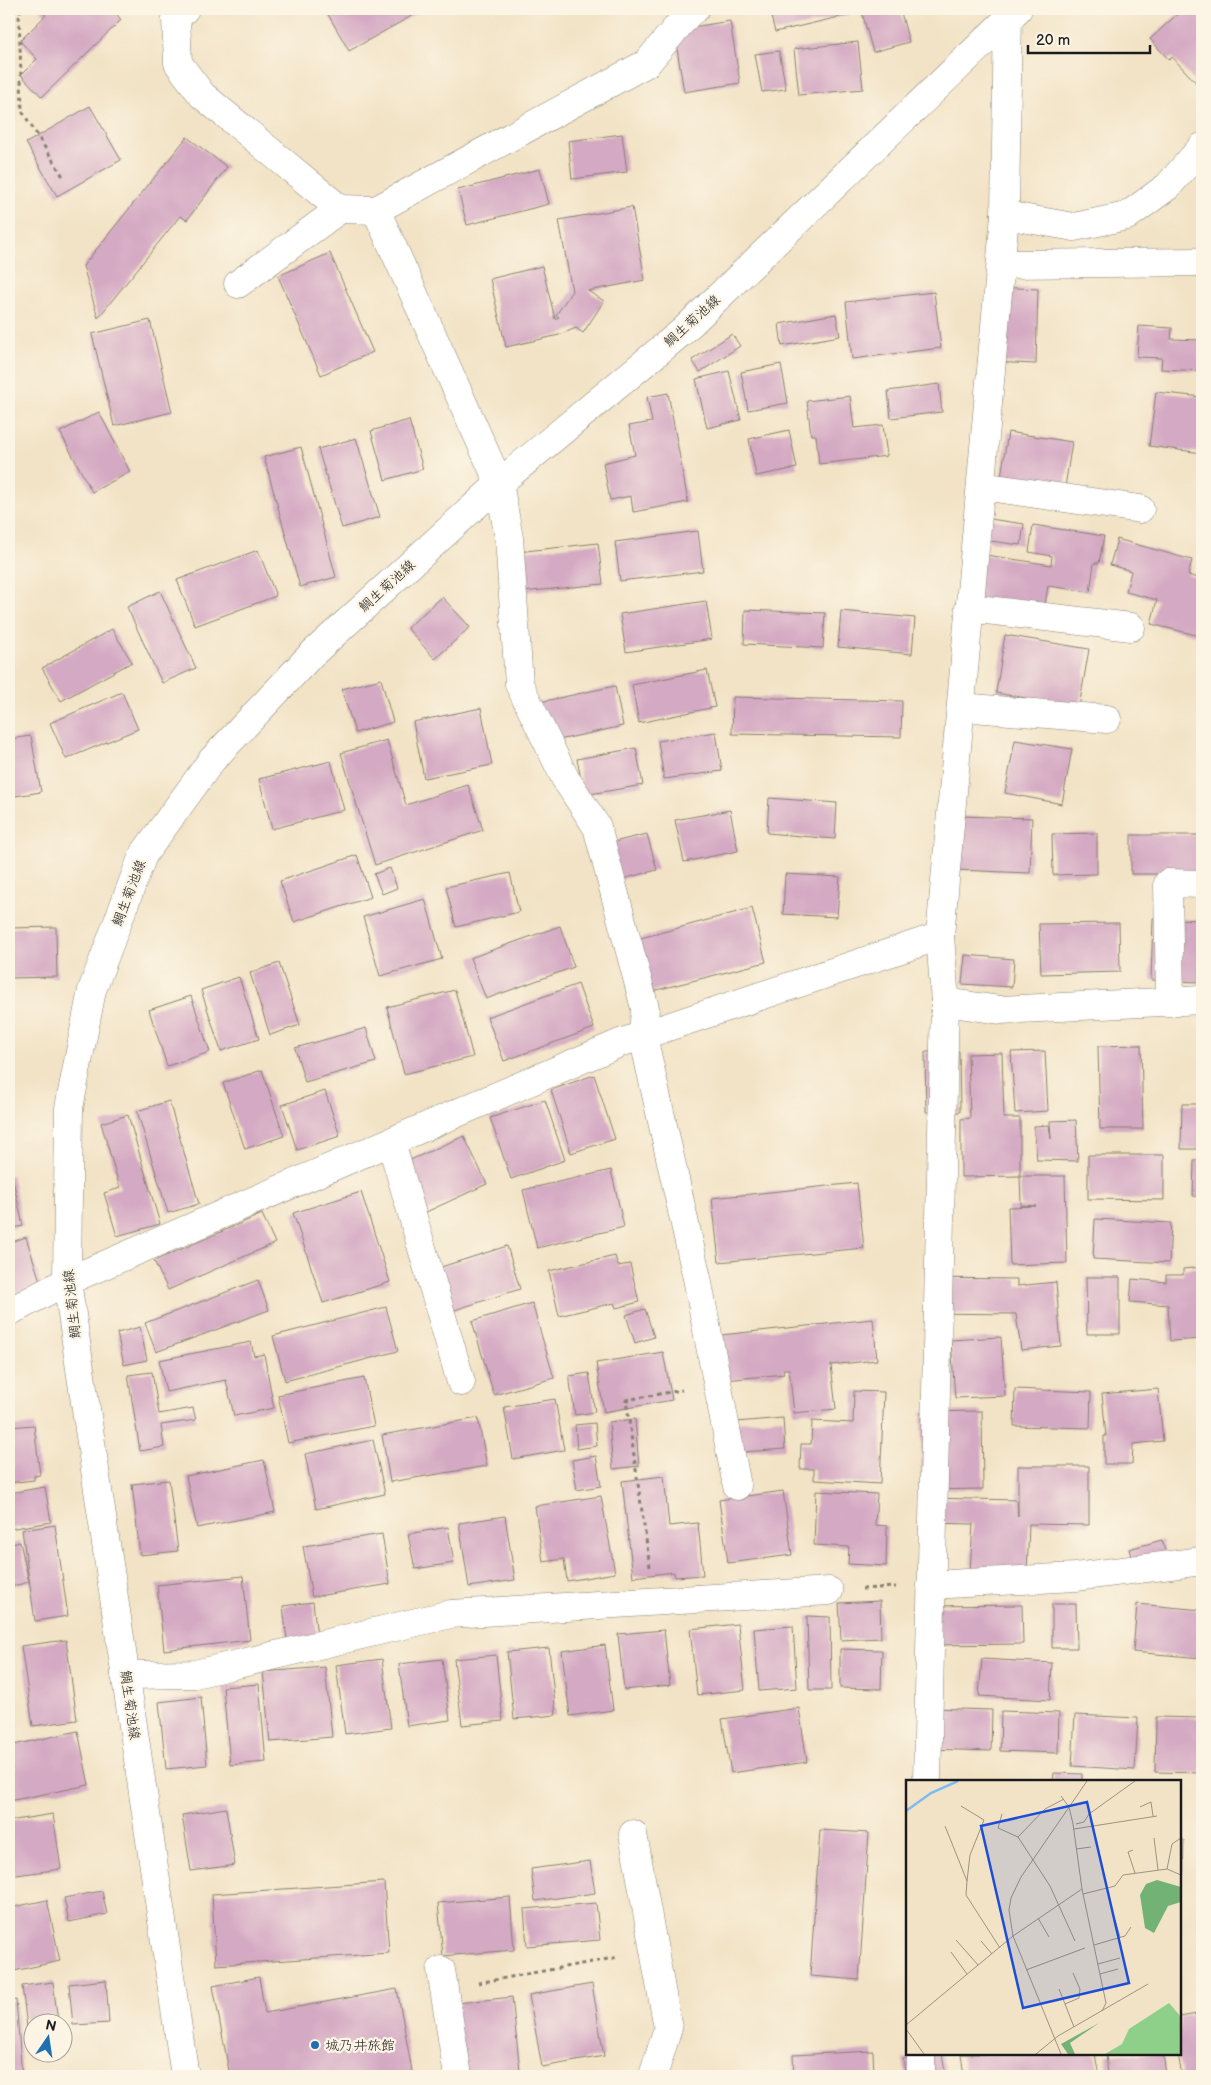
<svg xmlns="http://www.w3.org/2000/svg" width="1211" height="2085" font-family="'Balsamiq Sans','Klee One',sans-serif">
	<rect width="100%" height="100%" fill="#fcf5e5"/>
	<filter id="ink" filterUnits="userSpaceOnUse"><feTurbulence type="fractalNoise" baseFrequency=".02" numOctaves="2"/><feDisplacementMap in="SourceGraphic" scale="10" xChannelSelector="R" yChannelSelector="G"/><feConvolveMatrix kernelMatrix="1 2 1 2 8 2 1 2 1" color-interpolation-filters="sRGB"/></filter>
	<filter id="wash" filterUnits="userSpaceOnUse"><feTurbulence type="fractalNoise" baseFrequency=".0096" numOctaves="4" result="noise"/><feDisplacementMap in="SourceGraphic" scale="20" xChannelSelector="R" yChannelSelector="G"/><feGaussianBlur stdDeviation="1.12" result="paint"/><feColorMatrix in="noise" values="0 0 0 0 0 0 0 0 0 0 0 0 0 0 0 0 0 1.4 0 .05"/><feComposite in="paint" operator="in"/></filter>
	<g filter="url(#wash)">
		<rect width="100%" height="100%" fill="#f2e3c6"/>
		<g id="blocks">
			<g fill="#d4a9c3">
				<path d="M43,9h70l8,11 -79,77 -21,-22 16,-16 -17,-18 26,-26 -5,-4z"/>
				<path d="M325,9h99l-75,42z"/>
				<path d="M769,9h78l1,6 -73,17z"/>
				<path d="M861,9h39l9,33 -36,10z"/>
				<path d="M1183,9h19v80l-30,-32 -3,3 -19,-21z"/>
				<path d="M730,21l10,62 -56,9 -10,-62z"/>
				<path d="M858,42l5,47 -64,6 -5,-46z"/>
				<path d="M779,51l7,38 -24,3 -7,-38z"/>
				<path d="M90,106l31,54 -64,36 -31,-53z"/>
				<path d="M622,134l5,38 -55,7 -4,-38z"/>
				<path d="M187,137l40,30 -40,53 -7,-4 -82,102 -15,-52z"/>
				<path d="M540,169l9,35 -82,21 -9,-35z"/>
				<path d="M632,207l13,73 -57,11 16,10 -21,32 -7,-5 -17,7 -53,12 -16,-68 52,-13 13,53 4,-2 -3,-2 16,-24 -13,-71z"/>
				<path d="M330,253l43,99 -52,23 -43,-99z"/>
				<path d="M995,287l43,2 -2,75 -44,-2z"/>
				<path d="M934,292l7,56 -89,11 -6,-57z"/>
				<path d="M836,314l4,22 -58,10 -3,-22z"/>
				<path d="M150,320l22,92 -58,14 -22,-92z"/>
				<path d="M1139,326l33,2 -1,11 31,1v31l-41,-2 1,-11 -25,-1z"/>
				<path d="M732,334l8,12 -40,26 -8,-12z"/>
				<path d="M781,364l7,39 -40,7 -7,-38z"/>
				<path d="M729,371l12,49 -34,8 -11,-49z"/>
				<path d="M939,384l3,28 -51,6 -3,-27z"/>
				<path d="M1156,392l46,5v56l-53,-7z"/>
				<path d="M668,393l20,109 -55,10 -2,-16 -21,4 -7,-37 32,-8 -6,-29 23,-4 -5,-25z"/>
				<path d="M850,396l4,32 29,-3 4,31 -68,8 -3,-29h-5l-4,-34z"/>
				<path d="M99,412l31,60 -38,20 -32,-60z"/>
				<path d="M409,420l14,49 -38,11 -14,-49z"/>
				<path d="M789,430l8,38 -41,8 -7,-37z"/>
				<path d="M1008,432l64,10 -9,58 -64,-10z"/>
				<path d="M356,438l24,79 -38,11 -24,-79z"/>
				<path d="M301,447l35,130 -36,10 -36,-130z"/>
				<path d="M970,516l54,8 -3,21 -54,-7z"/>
				<path d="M1033,525l71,11 -5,27h-5l-4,29 -42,-6 -5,31 -83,-3 26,-59 65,10 1,-9 -23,-4z"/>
				<path d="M698,531l5,40 -83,10 -5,-39z"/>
				<path d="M1117,539l75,21 -4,15 14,4v49l-2,8 -49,-12 6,-24 -31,-8 5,-21 -21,-6z"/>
				<path d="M598,543l5,41 -81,8 -5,-40z"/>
				<path d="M258,550l18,46 -81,30 -18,-46z"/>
				<path d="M160,591l36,77 -34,15 -35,-76z"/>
				<path d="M442,597l28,30 -35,32 -28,-31z"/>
				<path d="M706,601l6,38 -86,13 -6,-38z"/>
				<path d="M745,610l80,3 -2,35 -79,-4z"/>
				<path d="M841,611l74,7 -3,36 -74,-7z"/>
				<path d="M112,629l20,33 -71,39 -19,-33z"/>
				<path d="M1005,635l84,14 -10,58 -83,-14z"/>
				<path d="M707,670l8,37 -76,16 -7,-38z"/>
				<path d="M381,679l12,43 -38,11 -13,-44z"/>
				<path d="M615,686l8,40 -78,17 -10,-40z"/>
				<path d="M122,692l16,37 -72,30 -16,-36z"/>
				<path d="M733,697l169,4 -1,36 -169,-3z"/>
				<path d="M481,708l11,57 -68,13 -11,-56z"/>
				<path d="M716,732l6,39 -58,8 -6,-38z"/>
				<path d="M31,736l10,56 -32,5v-58z"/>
				<path d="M387,740l19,65 62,-20 15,45 -108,35 -34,-112z"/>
				<path d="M1015,740l57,9 -10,55 -57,-11z"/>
				<path d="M636,748l7,37 -59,10 -7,-36z"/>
				<path d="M331,761l13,49 -72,19 -13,-50z"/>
				<path d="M769,798l68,5 -2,36 -68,-6z"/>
				<path d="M730,810l8,41 -54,11 -9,-42z"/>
				<path d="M958,816l74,2 -2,55 -74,-3z"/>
				<path d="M1097,833v41l-44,1 -1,-41z"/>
				<path d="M647,834l10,36 -50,13 -10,-37z"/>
				<rect x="1131" y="835" width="71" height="39"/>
				<path d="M357,855l14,42 -77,25 -14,-41z"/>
				<path d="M390,868l7,20 -15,6 -8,-20z"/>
				<path d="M510,873l9,39 -63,15 -10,-40z"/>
				<path d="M785,874l55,3 -3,40 -54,-3z"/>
				<path d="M425,899l17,60 -62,17 -17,-59z"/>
				<path d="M752,908l14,54 -121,31 -15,-52z"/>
				<path d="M1153,918l48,2 -1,62 -49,-2z"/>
				<path d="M1119,923l1,49 -79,2 -2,-50z"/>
				<path d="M560,926l14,41 -88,32 -16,-41z"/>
				<path d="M56,927l1,50 -48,1v-50z"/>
				<path d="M965,955l49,4 -2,28 -50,-3z"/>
				<path d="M279,963l21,62 -30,10 -20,-62z"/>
				<path d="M239,977l20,62 -38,12 -20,-61z"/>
				<path d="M578,984l16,44 -90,33 -17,-44z"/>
				<path d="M455,990l18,67 -69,17 -17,-67z"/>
				<path d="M191,996l19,56 -43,14 -18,-56z"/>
				<path d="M366,1028l10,34 -71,20 -10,-34z"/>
				<path d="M1141,1045l2,84h-43l-2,-83z"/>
				<path d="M959,1051l1,61h-34l-1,-60z"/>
				<path d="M1045,1051l3,60 -33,2 -4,-61z"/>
				<path d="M1002,1053l2,65h16v58l-59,1v-58l9,-1 -2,-64z"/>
				<path d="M262,1070l22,66 -39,13 -22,-66z"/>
				<path d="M594,1075l21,64 -44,14 -20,-63z"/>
				<path d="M325,1091l15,45 -43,14 -15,-45z"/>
				<path d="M545,1100l20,60 -54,19 -21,-61z"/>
				<path d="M169,1101l30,103 -31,9 -31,-102z"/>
				<path d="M1182,1104h20v45h-21z"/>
				<path d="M128,1115l32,109 -43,12 -13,-43 16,-5 -19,-65z"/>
				<path d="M1076,1120l2,41 -41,-1 -3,-34 15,-1 2,14 -1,-18z"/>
				<path d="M464,1136l23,48 -74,34 -23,-49z"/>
				<path d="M1088,1155h76v45l-76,-1z"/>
				<path d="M1194,1160h8v37l-9,-1z"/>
				<path d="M611,1170l13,57 -87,21 -14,-58z"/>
				<path d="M9,1175h3l11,51 -14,3z"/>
				<path d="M1020,1176h45l2,87 -57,2 -2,-58 28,-1 -15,-1z"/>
				<path d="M857,1183l7,65 -145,14 -7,-64z"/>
				<path d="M361,1192l29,90 -67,21 -30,-90z"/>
				<path d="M262,1214l13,29 -107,47 -14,-29z"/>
				<path d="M1095,1219l76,4 -2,40 -76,-4z"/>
				<path d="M26,1237l15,47 -32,11v-52z"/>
				<path d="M507,1246l13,43 -87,28 8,-50z"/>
				<path d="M615,1256l3,10 12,-2 9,38 -23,6 -2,-5 -55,13 -10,-45z"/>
				<path d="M1202,1267v72l-32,2 -2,-36 -38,-3 2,-23 34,3v-7h17v-6z"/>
				<path d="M1086,1277h34v57h-33z"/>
				<path d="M928,1278l89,1v7l39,-4 5,64 -40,4 -5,-36 -89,-1z"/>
				<path d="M258,1280l11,30 -113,42 -11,-29z"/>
				<path d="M532,1303l22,75 -60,17 -22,-74z"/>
				<path d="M386,1307l12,44 -113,30 -12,-45z"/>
				<path d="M645,1309l9,28 -19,6 -9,-28z"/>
				<path d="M873,1319l4,41 -46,5 5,44 -42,4 -5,-44h-6l1,5 -77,8 -5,-45z"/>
				<path d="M140,1327l7,33 -23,5 -7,-32z"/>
				<path d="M1001,1337l4,59 -50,2 -4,-58z"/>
				<path d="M251,1342l3,14 10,-2 10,54 -40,8 -8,-36 -60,12 -7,-32z"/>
				<path d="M663,1352l9,48 -68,12 -8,-49z"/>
				<path d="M152,1372l7,42 34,-6 3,12 -35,5 3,22 -24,4 -12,-76z"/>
				<path d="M589,1373l6,39 -20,3 -6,-39z"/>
				<path d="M364,1378l10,48 -86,17 -10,-48z"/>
				<path d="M1015,1389l76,3 -1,36 -76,-2z"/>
				<path d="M1158,1389l5,52 -30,3 -1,20h-28v-28h2l-4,-42z"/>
				<path d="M854,1391l30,1 -4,92 -66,-4v-11h-14l1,-25h10l1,-23 41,2z"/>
				<path d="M555,1399l9,51 -51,9 -9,-52z"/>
				<path d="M982,1411l1,78 -61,1 -1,-78z"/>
				<path d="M478,1418l9,48 -97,16 -8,-47z"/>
				<path d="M783,1418l2,31 -57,4 -3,-30z"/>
				<path d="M635,1419l4,47 -26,3 -4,-47z"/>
				<path d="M595,1423l2,23 -20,3 -2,-24z"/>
				<path d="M34,1425l6,50 -6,1v4l-25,3v-56z"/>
				<path d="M373,1440l12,54 -69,15 -11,-55z"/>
				<path d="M596,1456l5,30 -24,4 -5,-30z"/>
				<path d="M264,1460l11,52 -78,16 -11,-52z"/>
				<path d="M1018,1466h71v59l-60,-1 -2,51 -57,-3 3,-48 -45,-1 1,-25 88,2 1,17z"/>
				<path d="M664,1476l5,50 29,-3 5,52 -28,2 -1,-5 -41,5 -11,-96z"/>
				<path d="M169,1480l9,71 -38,4 -8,-71z"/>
				<path d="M45,1487l6,35 -42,7v-36z"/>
				<path d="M783,1491l9,64 -64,8 -9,-63z"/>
				<path d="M816,1491l61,3 -2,31 12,1 -1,40 -38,-2 1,-17 -35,-2z"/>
				<path d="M1199,1492h3v38h-2z"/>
				<path d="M601,1496l14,77 -48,8 -3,-22 -21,3 -8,-56z"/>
				<path d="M505,1516l10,64 -46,7 -10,-64z"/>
				<path d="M55,1525l13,91 -33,5 -13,-91z"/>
				<path d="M448,1527l6,36 -39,6 -7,-35z"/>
				<path d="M382,1534l8,50 -78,13 -9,-51z"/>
				<path d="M1162,1540l5,18 -33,9 -5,-18z"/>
				<path d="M20,1542l9,40 -20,5v-42z"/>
				<path d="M243,1576l7,64 -86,10 -7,-65z"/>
				<path d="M880,1601l1,37 -40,2 -2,-37z"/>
				<path d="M313,1602l4,35 -30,3 -4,-34z"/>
				<path d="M1052,1604h24l1,44h-25z"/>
				<path d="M1137,1604l65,6v48l-69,-6z"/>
				<path d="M1022,1605l1,39 -97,1 -1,-39z"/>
				<path d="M807,1616l23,1 1,73h-22z"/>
				<path d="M738,1624l7,66 -48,5 -7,-66z"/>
				<path d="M793,1626l4,62 -38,3 -5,-62z"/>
				<path d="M664,1630l6,55 -46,5 -6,-56z"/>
				<path d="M66,1640l11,80 -44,6 -12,-80z"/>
				<path d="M605,1645l8,65 -43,6 -8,-65z"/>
				<path d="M549,1648l7,67 -42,4 -7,-67z"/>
				<path d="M840,1649l42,1 -1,39 -41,-1z"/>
				<path d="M496,1655l7,66 -41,4 -8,-66z"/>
				<path d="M382,1659l9,69 -46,6 -9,-69z"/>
				<path d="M442,1659l8,61 -43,6 -8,-62z"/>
				<path d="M982,1659l70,4 -2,37 -71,-4z"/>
				<path d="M325,1667l7,70 -62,5 -7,-70z"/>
				<path d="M9,1678l8,48 -8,1z"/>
				<path d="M259,1684l7,78 -36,3 -7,-78z"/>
				<path d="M201,1697l6,68 -41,4 -7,-67z"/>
				<path d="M799,1708l8,54 -76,11 -9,-54z"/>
				<path d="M929,1708l63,2 -1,41 -63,-2z"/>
				<path d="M1001,1711l58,2 -1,40 -58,-2z"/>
				<path d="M1075,1715l63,3 -3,52 -63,-4z"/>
				<path d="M1156,1717l46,1v55l-47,-1z"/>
				<path d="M78,1731l11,54 -80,16v-55z"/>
				<path d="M1054,1773l28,1v7h-29z"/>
				<path d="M226,1808l9,57 -44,6 -9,-56z"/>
				<path d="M53,1814l8,55 -52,7v-55z"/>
				<path d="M820,1830l49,3 -10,147 -49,-4z"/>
				<path d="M1180,1840h4l-1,32h-3z"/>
				<path d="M590,1861l5,32 -60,8 -4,-32z"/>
				<path d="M384,1882l5,71 -173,12 -4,-71z"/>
				<path d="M102,1891l5,23 -38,8 -5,-24z"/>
				<path d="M510,1897l4,53 -71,6 -5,-53z"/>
				<path d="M47,1900l13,61 -51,11v-64z"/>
				<path d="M596,1903l4,37 -73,6 -3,-37z"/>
				<path d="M259,1977l6,36 132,-24 16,87h-183l-17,-90z"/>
				<path d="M106,1980l3,43 -36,2 -4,-41z"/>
				<path d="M53,1982l5,40h-26v21l-3,1 -7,-58z"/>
				<path d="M592,1984l12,72 -62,11 -13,-72z"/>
				<path d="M512,1997l8,74 -51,5 -21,-72z"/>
				<path d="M16,2000l6,76h-13v-75z"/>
				<path d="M1202,2013v63h-20l-4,-22 2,-37z"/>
				<path d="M873,2051l1,25h-80l-1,-21z"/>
				<path d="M934,2054h8l4,22h-40l-3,-17z"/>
				<path d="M961,2054h134l4,22h-135z"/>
				<path d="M1106,2054h57l3,20 -58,2z"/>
			</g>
		</g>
	</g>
	<g filter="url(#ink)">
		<use href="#blocks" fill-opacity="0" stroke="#878071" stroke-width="1"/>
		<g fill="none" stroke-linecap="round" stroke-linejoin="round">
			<defs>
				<g id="street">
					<path d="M185,9l-9,10 2,44 24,32 138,114 36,1 271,-147 42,-50 6,-4"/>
					<path d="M376,210l123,273 10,55 10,146 46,94 32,49 48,181 -2,28 54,242 40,208"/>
					<path d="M1005,215l69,12 53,-11 41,-30 34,-39"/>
					<path d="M1001,264l201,-2"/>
					<path d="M238,284l102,-75"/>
					<path d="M981,486l159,23"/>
					<path d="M969,608l162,19"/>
					<path d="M961,707l146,12"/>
					<path d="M945,1002l55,8 202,-10"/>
					<path d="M1170,1002l-2,-119 34,1"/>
					<path d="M391,1142l70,240"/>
					<path d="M9,1312l58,-31 553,-238 320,-107"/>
					<path d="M931,1585l144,-8 127,-16"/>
					<path d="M125,1675l70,-1 256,-60 378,-23"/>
					<path d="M927,1781l18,-779 -5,-66 65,-721 3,-206"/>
					<path d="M633,1834l35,194 -15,48"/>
					<path d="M441,1970l17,106"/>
					<path d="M921,2076v-22"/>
				</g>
				<path id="secondary" d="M185,2076l-118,-795 2,-173 23,-118 51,-135 69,-95 99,-105 198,-180 174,-144 335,-322"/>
			</defs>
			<use href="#street" stroke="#878071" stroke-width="29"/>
			<use href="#secondary" stroke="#878071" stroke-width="29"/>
			<g stroke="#878071" stroke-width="3" stroke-dasharray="4 4" stroke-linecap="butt">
				<path d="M22,9l-3,3 3,99 42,67"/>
				<path d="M650,1567l-24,-167 56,-10"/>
				<path d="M862,1589l34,-2"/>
				<path d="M478,1983l141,-26"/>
			</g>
			<use href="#street" stroke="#fff" stroke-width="28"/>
			<use href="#secondary" stroke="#fff" stroke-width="28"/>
		</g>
	</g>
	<circle fill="#1f6fb2" stroke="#fcf5e5" stroke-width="2" cx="315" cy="2045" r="5"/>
	<g text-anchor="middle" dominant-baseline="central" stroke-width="4.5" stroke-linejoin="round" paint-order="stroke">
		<g font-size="14" fill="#1c1c1c" stroke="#fcf5e5">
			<text transform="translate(692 321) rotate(-42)">鯛生菊池線</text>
			<text transform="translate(387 586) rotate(-42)">鯛生菊池線</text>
			<text transform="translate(129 893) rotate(-69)">鯛生菊池線</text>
			<text transform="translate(72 1304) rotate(-96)">鯛生菊池線</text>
			<text transform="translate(130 1705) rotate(82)">鯛生菊池線</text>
		</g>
		<g font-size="14" fill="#1c1c1c" stroke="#fcf5e5" text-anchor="start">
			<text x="325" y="2045">城乃井旅館</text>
		</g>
	</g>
	<g transform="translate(906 1780)">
		<rect width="275" height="275" fill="#f2e3c6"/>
		<path d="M263,223l12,14v37h-76l17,-10 7,-15z" fill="#8ed089"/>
		<path d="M251,100l24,7v15l-13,4 -14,27 -9,-5 -5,-33 6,-11zM193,243l-29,20 5,11h-7l-7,-10z" fill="#72b275"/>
		<path fill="none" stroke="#7cbcf1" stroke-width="2.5" d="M0,31l25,-18 27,-12"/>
		<path fill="none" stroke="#9c9382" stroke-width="1" d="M155,16l8,11 4,17 9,65 24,114 -4,8M55,26l23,14 -14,35 -3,26M234,27l11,-5 2,14M96,34l-4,14 20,9 27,-28 19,-10M170,44l8,-2 5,-8 46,-33M39,46l22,55 -1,14 34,53M168,49l83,-13M112,57l32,49 25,55M248,58l4,32M170,69l15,-2M227,70l-5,2 7,21M261,89l5,-25 9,-6M177,114l32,-8 8,-11 44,-6 14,6M132,138l11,19M209,140l5,17M50,160l22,25M75,161l11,13M188,165l31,-9 6,-9M45,172l16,22M192,184l22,-6M120,190l59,-22M167,193l7,16 -1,9 -14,6 9,23M194,194l18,-5M153,209l6,15M0,245l107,-89 69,-47M0,249l18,25M130,274l22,-18 90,-52M155,274l-48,-118 -4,-26 2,-12 10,-21 66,-96"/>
		<path fill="#1d4ed8" fill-opacity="0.15" stroke="#1d4ed8" stroke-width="2.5" d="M181,22l42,181 -106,25 -42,-182z"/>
		<rect width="275" height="275" fill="none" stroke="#1c1c1c" stroke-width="2.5"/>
	</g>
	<rect width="1211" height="2085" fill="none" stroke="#fcf5e5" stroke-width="30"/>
	<g transform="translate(48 2038) rotate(13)"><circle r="24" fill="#fcf5e5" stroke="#a29e95"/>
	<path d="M0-4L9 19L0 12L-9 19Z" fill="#1f6fb2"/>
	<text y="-8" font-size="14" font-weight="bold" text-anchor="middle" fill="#1c1c1c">N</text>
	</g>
	<path d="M1028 45v8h122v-8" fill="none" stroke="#1c1c1c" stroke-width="2.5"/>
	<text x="1036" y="45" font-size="15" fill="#1c1c1c" stroke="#fcf5e5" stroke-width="4" paint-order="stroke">20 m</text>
</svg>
